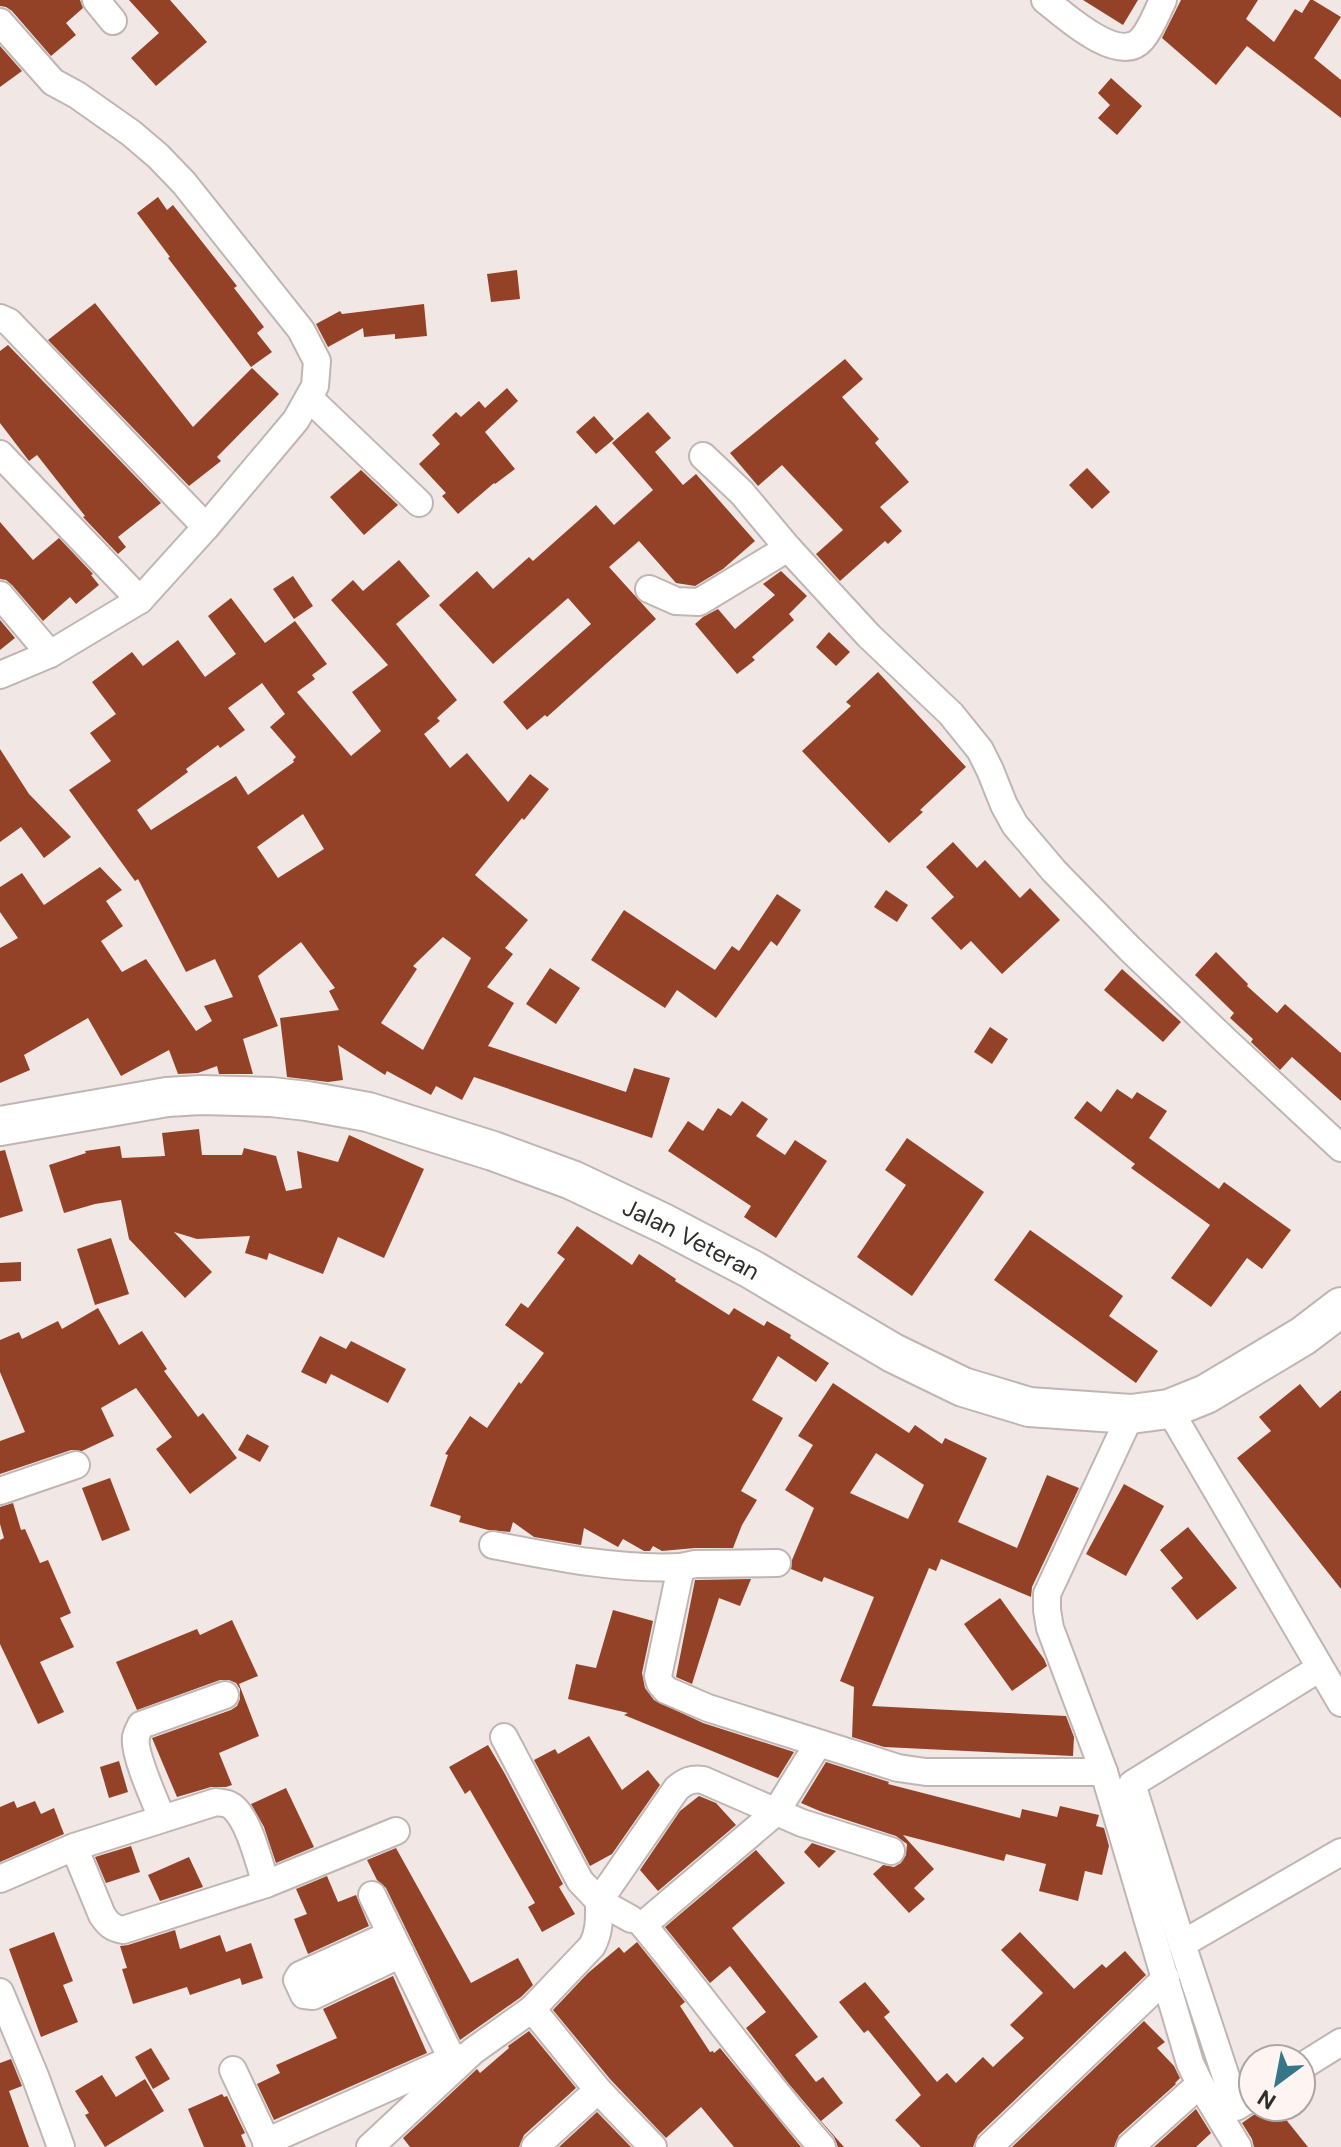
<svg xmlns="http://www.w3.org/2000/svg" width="1341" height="2147" font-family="'DM Sans',sans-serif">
	<rect width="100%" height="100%" fill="#f1e8e5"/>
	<g fill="#944227" fill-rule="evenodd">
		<path d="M0,0h80l3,8 -17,15 10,12 -25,21 -39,-45 -6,-4 -6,-1z"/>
		<path d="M129,0h41l37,42 -51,44 -25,-28 28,-25z"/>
		<path d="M1083,0h55l-15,25z"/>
		<path d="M1181,0h77l-12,19 28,23 21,-33 7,4 8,-13h3l28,17 -27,41 27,22v38l-94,-72 -31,39 -54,-47z"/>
		<path d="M0,46l22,25 -22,16z"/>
		<path d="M1111,78l31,28 -25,29 -19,-17 12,-13 -12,-12z"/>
		<path d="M158,197l9,13 6,-5 64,81 -3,2 30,39 -7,6 15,19 -21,15 -83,-109 2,-1 -33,-44z"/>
		<path d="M517,270l3,29 -29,3 -4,-28z"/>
		<path d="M95,303l98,124 59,-59 27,26 -62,63 4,4 -32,25 -141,-146z"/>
		<path d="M424,304l3,32 -32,3v-5l-31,3 -1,-9 -35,19 -12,-23 24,-13 2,3z"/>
		<path d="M8,345l153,158 -43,34 8,10 -8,7 -35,-37 2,-1 -48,-61 -8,6 -29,-38v-72z"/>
		<path d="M845,359l18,20 -21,18 37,42 -4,4 34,39 -29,25 22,24 -14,13 -3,-3 -45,40 -24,-27 27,-24 -61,-65 -24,21 -28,-33z"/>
		<path d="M507,388l11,13 -33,31 30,37 -20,15 -1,-1 -36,31 -16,-18 4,-3 -27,-29 21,-20 -8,-9 24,-23 5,5 18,-16 6,7z"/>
		<path d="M648,412l23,26 -16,14 28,33 13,-11 59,67 -32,28 -28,17 -19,-3 -37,-42 -30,26 47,52 -109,98 -2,-2 -18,15 -24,-28 88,-78 -23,-26 -75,66 -54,-59 38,-34 16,18 36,-32 4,4 63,-56 18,20 39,-35 -41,-47z"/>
		<path d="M594,416l20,23 -18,15 -20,-22z"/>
		<path d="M1087,468l23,24 -18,17 -23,-24z"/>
		<path d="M361,470l37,35 -34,30 -34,-38z"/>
		<path d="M0,522l33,38 26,-22 34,36 -2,1 8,10 -23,19 -6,-7 -27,24 -31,-36 -6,-5 -6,-1z"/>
		<path d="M399,560l31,36 -34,28 61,76 -20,18 3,3 -16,13 26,34 17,-15 41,49 22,-28 19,15 -25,31 -2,-2 -47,57 53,45 -23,28 8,6 -26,33 27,16 -26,43 138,46 8,-24 36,10 -18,60 -178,-61 -12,23 -26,-14 -5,9 -44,-24 -2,4 -47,-30 5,35 -15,2 -41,-5 -7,-59 59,-8 -10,-19 6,-3 -34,-46 -43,34 20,50 -35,13 10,35h-34l-2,-8 -19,7 -20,1 -9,-24 -48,26 -33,-58 -64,37 6,15 -30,13v-135l18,-10 -18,-26v-25l22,-14 22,32 56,-38 22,23 -16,11 17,25 -22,15 21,31 24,-13 50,72 16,-10 -8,-15 29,-9 -18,-38 -29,13 -48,-93 -3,2 -66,-91 42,-29 -21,-28 26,-19 -24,-32 40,-30 11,14 35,-26 27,37 31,-23 -28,-38 23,-18 34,45 30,-22 32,43 -15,11 3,4 -18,13 54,64 30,-25 -29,-39 36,-27 -57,-65 22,-20 10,11zM262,683l23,31 -15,13 26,30 -3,3 1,2 -46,33 -12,-19 -85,54 -14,-20 51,-38 -2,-3 32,-24 2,3 25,-18 -17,-22zM303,814l21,35 -46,29 -21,-31zM443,937l28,21 -48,92 -42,-27 36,-54 -4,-3z"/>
		<path d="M781,571l26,25 -18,18 5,6 -42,37 3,3 -18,14 -42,-50 8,-7 15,-8 17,20 40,-34 -12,-11z"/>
		<path d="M293,576l20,30 -19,13 -21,-30z"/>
		<path d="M0,620l15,18 -15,12z"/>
		<path d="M829,632l21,20 -14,14 -20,-19z"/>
		<path d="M878,672l88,95 -46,43 3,2 -34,31 -87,-92 49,-45 -5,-4z"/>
		<path d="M0,749l29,45 42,43 -27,21 -23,-31 -21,15z"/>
		<path d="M953,842l24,26 8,-8 35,38 10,-10 30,32 -58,54 -31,-33 -10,9 -30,-32 23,-21 -28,-30z"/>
		<path d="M886,890l22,15 -11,17 -23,-15z"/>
		<path d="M777,894l24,16 -24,36 -6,-5 -55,77 -39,-28 -12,18 -74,-48 33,-50 91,60 17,-24 7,5z"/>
		<path d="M1216,952l32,32 -1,2 30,27 8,-9 56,49v48l-49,-44 -12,13 -29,-28 2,-3 -23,-21 4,-5 -39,-38z"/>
		<path d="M550,968l30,20 -24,36 -30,-20z"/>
		<path d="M1122,969l59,53 -18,20 -59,-52z"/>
		<path d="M990,1027l18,12 -16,25 -18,-12z"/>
		<path d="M1117,1089l15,10 5,-7 30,19 -18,27 70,51 5,-7 67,48 -29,39 -15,-11 -36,49 -40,-29 39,-53 -79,-57 4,-4 -61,-46 13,-17 14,11z"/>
		<path d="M742,1101l26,18 -12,17 29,19 10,-15 32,21 -51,77 -32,-21 7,-11 -83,-55 20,-30 15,10 15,-23 13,8z"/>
		<path d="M199,1129l3,26h40l2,-7 32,8 10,35 16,-3 -5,-37 41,11 11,-27 75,34 -40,89 -46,-21 -15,37 -54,-21 -2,7 -22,-7 5,-17 -53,3 -23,-7 38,40 -27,26 -56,-59 -8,-39 -26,4 -31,9 -15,-48 37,-12 -1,-2 35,-5 2,12 43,-2 -3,-23z"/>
		<path d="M907,1138l77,54 -72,104 -55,-39 49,-72 -21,-15z"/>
		<path d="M5,1150l18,61 -23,7v-67z"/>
		<path d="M577,1226l55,39 7,-11 37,25 -1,2 54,34 5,-7 30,18 3,-5 24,14 -1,3 39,25 -13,19 -38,-26 -26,44 31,18 -42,73 16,9 -15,25 -9,23h-38l-33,3 -9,-5 -3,5h-6l-21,-12 -5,8 -34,-19 -3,17 -47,-8 -21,-15 -3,10 -22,-2 -29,-8 2,-6 -31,-10 18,-51 -3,-1 25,-38 17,12 32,-46 2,2 23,-31 -39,-28 16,-22 7,5 37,-49 -8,-6z"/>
		<path d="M1030,1230l93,66 -14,20 49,35 -22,32 -142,-103z"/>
		<path d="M111,1238l18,56 -34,11 -18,-56z"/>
		<path d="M21,1262v19l-21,1v-19z"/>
		<path d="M98,1308l21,37 23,-14 25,38 -3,2 34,46 5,-4 34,45 -47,36 -34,-45 16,-12 -36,-49 -35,20 13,28 -32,15 -11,-1 -71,24v-33l25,-9 -25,-60v-32l19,-8 3,7 36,-18 4,8z"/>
		<path d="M320,1336l26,13 5,-8 55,28 -18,34 -57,-29 -5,10 -25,-12z"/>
		<path d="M833,1383l76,50 6,-8 27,19 3,-6 42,20 -29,64 59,26 30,-73 32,13 -47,99 -1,10 -90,-38 -5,12 -7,-3 -57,138 194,10 8,21 -1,19 -189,-9 -32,-10 2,-50 -14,-6 34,-84 -50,-20 -2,5 -31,-13 1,-9 22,-52 -29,-18 28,-45 -15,-9zM876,1453l48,32 -16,34 -58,-26z"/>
		<path d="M1300,1384l20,24 21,-18v199l-104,-131 34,-27 -12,-14z"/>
		<path d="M247,1434l22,12 -9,16 -22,-12z"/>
		<path d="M110,1478l20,52 -28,11 -20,-53z"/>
		<path d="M1124,1484l40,22 -38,70 -40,-22z"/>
		<path d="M13,1503l8,27 4,-1 15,34 8,-3 23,53 -11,5 14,29 -34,15 24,50 -26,12 -38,-80v-104l4,-2 -4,-14v-17z"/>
		<path d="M1188,1527l49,61 -40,32 -26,-32 12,-10 -23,-28z"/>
		<path d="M751,1579l-11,27 -21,-8 -27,86 -16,-7 19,-97z"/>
		<path d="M1000,1598l44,61 3,7 -35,25 -48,-67z"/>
		<path d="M613,1610l40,11 -11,52 3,15 9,12 49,23 91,29 -16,26 -154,-63 4,-2 -60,-14 8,-35 20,4z"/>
		<path d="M232,1620l26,56 -19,8 20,52 -40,17 13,32 -6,2h-15l-34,10 -25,-59 79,-28 6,-4 3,-7v-10l-4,-6 -7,-3h-9l-83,30 -21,-48 81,-33 3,6z"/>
		<path d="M589,1736l33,54 26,-20 12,15 -48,69 -22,12 -56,-106 21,-11 3,5z"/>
		<path d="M488,1745l17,29 58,110 -4,3 16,27 -33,18 -14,-25 7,-4 -65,-113 -5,4 -16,-27z"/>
		<path d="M119,1761l9,31 -19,6 -9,-31z"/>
		<path d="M826,1762l63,20 -1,2 132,34 2,-9 35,8 3,-11 39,9 -3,11 8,2 5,18 -7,29 -17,-4 -7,30 -39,-10 7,-27 -40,-10 -2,7 -101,-26 31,34 -20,19 11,11 -16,14 -36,-39 10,-9 11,2 7,-4 5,-8 1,-11 -11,-8 -74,-24 -21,-9z"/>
		<path d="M286,1788l28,59 -38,16 -12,-36 -13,-23z"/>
		<path d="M699,1796l17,7 20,22 -78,66 -18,-21 40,-59z"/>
		<path d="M14,1801l3,7 18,-7 6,13 13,-6 10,26 -64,28v-55z"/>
		<path d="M812,1843l24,8 -17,17 -15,-16z"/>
		<path d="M131,1846l9,26 -34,11 -11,-26z"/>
		<path d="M396,1848l75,135 47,-25 15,27 -12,12 -61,43 -74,-152 -9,-8 -10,-20z"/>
		<path d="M756,1850l29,33 -53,45 86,109 -23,18 21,27 7,-5 20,26 -22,18 23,26h-6l-4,-10 -46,-54 -42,-55 20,-16 -36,-46 -20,17 -45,-56z"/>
		<path d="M189,1857l14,30 -43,14 -12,-26z"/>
		<path d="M327,1876l11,26 18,-7 13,31 -61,28 -14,-35 13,-5 -11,-25z"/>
		<path d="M175,1930l5,19 40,-14 6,17 25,-9 12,35 -21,7 -2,-7 -50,17 -3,-8 -54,17 -11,-35 5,-1 -7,-22 8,-1z"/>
		<path d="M54,1932l19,49 -10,4 15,37 -37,15 -32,-88z"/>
		<path d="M1020,1932l54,57 28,-25 4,4 19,-17 21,24 -168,160 -5,12h-52l-26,-27 26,-25 -53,-65 -4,3 -25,-31 26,-20 25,30 -6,5 53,65 10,-9 9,10 27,-26 10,10 31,-29 -14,-13 33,-32 -42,-43z"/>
		<path d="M637,1942l48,60 -5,4 30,46 3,-1 1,2 6,-5 81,99h-67l-33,-40 -35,31 -56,-59 -57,-69 35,-37 31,-26 5,6z"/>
		<path d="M393,1976l34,77 -153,67 -17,-36 23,-11 -4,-8 61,-27 -14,-29z"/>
		<path d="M1144,2021l21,21 -8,6 17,18 6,12 -5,5 1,1 -57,51 -5,12h-102z"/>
		<path d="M529,2031l47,57 -52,47 -5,12h-109l-7,-9 74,-69 3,4 29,-25 -1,-2z"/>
		<path d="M151,2048l19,31 -17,10 -18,-32z"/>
		<path d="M11,2059l11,27 -13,5 20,56h-29v-84z"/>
		<path d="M102,2075l14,22 29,-18 19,32 -59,36 -20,-32 4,-2 -14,-22z"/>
		<path d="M222,2094l2,3 3,-1 18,37 -4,2 5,12h-42l-16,-38z"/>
		<path d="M1265,2107h11l32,40h-54l-2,-8 -10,-16z"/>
		<path d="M1196,2109l15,24 -15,14h-42z"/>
		<path d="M597,2112l34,35h-72z"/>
	</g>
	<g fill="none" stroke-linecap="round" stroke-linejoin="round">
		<defs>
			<g id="minor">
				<path d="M96,0l17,21"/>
				<path d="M1045,0c19,15 74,66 97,39 9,-10 15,-27 21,-39"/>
				<path d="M0,22l53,60 24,13 54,38 27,23 26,27 117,147 16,31 -2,25 -19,34 -90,107 -66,73 -90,54 -50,21"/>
				<path d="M0,318l9,4 197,205"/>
				<path d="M309,398l110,105"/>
				<path d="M0,454l140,146"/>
				<path d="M703,456l39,37 46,55 81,88 82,78 29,36 10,20 14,35 11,20 39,46 76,78 96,92 115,107"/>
				<path d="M649,589l27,12 23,1 89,-54"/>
				<path d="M0,595l50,59"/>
				<path d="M1169,1409l172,294"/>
				<path d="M1131,1414l-84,180v16l3,18 54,144 86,291 10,21 38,63"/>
				<path d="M0,1491l76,-26"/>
				<path d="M493,1545c62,12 125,25 188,22l-23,109 2,7 6,7 42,18 190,60 28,4h178"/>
				<path d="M681,1567l14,-3 82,-1"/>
				<path d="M504,1737l76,144 19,20 32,18"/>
				<path d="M818,1744l-42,68 -133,113c61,73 116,151 179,222"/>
				<path d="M162,1818c-7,-17 -29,-65 -26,-81 0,-3 4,-10 5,-12l84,-30"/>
				<path d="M0,1879l74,-32 142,-45c7,1 13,1 18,6 16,15 25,55 32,76l-143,46c-11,-2 -15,-6 -21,-15l-28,-68"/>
				<path d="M266,1884l130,-53"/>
				<path d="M372,1895l80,164"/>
				<path d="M391,1934l-91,41 -3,5 7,15 9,1 88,-42"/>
				<path d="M1182,1944l159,-92"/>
				<path d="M0,1992l35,84 26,71"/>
				<path d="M532,2009l66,81 55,57"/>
				<path d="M1301,2067l40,-25"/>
				<path d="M233,2070l36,77"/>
				<path d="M1253,2097l-17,10 -54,-163 -50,-160 188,-116"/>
				<path d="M266,2142l191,-85"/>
				<path d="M370,2147l103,-96 59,-42 60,-63c8,-15 7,-28 7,-45l78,-113c9,-7 15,-10 26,-8l99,43 89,28"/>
				<path d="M535,2147l63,-57"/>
				<path d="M989,2147l177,-169"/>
				<path d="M1130,2147l70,-63"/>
			</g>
			<g id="highway">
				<path id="s1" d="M0,1126l167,-29 34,-2 70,2 36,4 61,11 125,39 79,29 93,44 86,45 142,84 70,34 66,20 102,7 38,-5 37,-15 37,-22 60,-36 38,-29"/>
			</g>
		</defs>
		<use href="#minor" stroke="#bfb6b3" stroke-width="30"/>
		<use href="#highway" stroke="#bfb6b3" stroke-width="42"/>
		<use href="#minor" stroke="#fff" stroke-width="26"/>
		<use href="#highway" stroke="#fff" stroke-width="38"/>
	</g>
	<g text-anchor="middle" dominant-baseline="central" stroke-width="8" stroke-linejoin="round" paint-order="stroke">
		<g font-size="24" fill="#302d2b" stroke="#fef5f2">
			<text stroke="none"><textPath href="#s1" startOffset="720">Jalan Veteran</textPath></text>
		</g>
	</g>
	<g transform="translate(1277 2083) rotate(212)"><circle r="38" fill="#fef5f2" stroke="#aca5a2" stroke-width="2"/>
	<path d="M0-6L14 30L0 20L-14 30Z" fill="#357789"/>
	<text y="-12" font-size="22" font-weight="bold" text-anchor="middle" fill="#302d2b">N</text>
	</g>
</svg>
